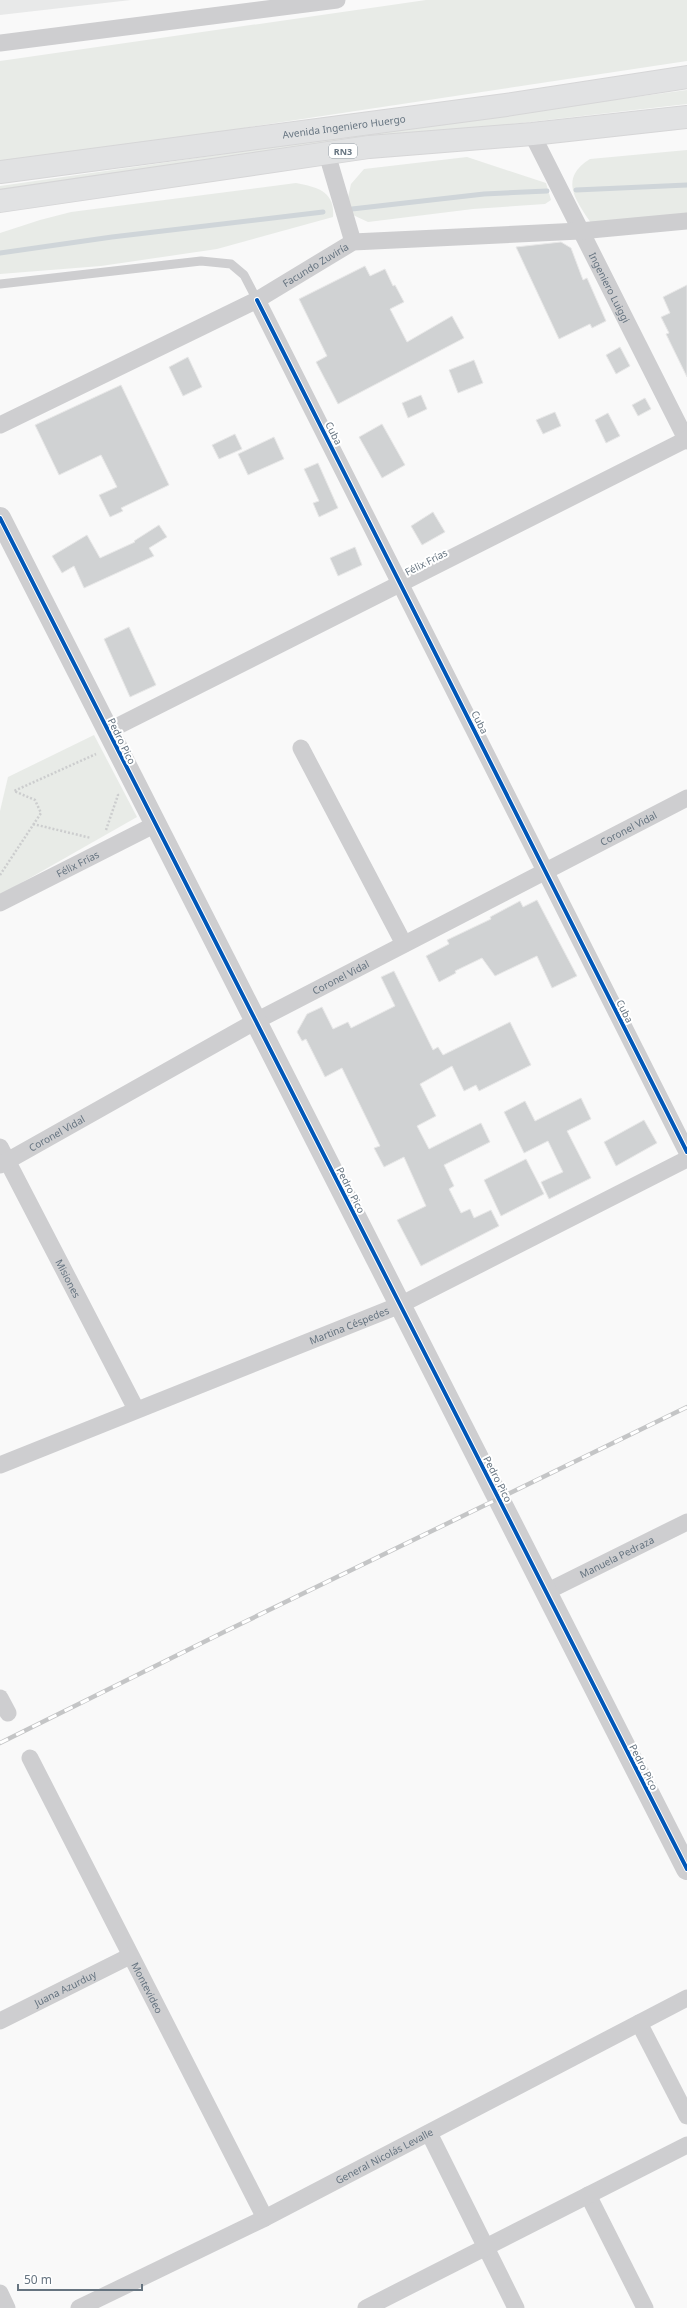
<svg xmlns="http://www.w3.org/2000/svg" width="687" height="2308" font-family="'Noto Sans',sans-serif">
	<rect width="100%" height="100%" fill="#f9f9f9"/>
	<path fill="#e8e9e9" d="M0,0h131l-131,15z"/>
	<g fill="#e8ebe7">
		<path d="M426,0h261v61l-431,65 -145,25 -111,10v-100z"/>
		<path d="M687,90v14l-252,29 -435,59v-6l427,-61z"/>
		<path d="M687,150v63l-96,10c-16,-24 -32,-45 -1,-64z"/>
		<path d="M467,157l79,26 5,17 -6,4 -72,5 -105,13 -15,-7 -6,-13 4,-18 13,-15z"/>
		<path d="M296,183c21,4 39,8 37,34l-116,32 -116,17 -101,8v-41l40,-13 31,-8z"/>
		<path d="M94,735l43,82 -137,78v-84l8,-34z"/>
	</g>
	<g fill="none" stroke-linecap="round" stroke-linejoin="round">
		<g stroke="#cfd5d9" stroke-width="5">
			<path d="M576,190l111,-5"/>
			<path d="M352,209l132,-15 63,-3"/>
			<path d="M0,253l112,-16 211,-25"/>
		</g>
	</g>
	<g fill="#d0d2d3" stroke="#e8e8e8">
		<path d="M561,242l10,6 12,32 4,-2 19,43 -14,7 -2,-4 -31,15 -43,-92z"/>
		<path d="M365,266l5,10 15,-7 8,17 2,-1 9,17 -14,7 17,33 45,-26 12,22 -126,66 -22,-42 11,-6 -28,-57z"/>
		<path d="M687,285v92l-21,-43 3,-1 -8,-16 9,-4 -7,-16z"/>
		<path d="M620,347l10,19 -14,8 -10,-19z"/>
		<path d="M188,357l14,30 -19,9 -14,-29z"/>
		<path d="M474,360l9,23 -25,10 -9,-23z"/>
		<path d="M121,385l48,100 -48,23 2,3 -13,6 -11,-22 18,-8 -16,-32 -42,20 -24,-50z"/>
		<path d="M421,395l6,14 -19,9 -6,-15z"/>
		<path d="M645,398l6,11 -13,7 -6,-11z"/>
		<path d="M555,412l6,14 -18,8 -7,-14z"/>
		<path d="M608,413l12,23 -14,7 -11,-23z"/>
		<path d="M382,424l23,41 -23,13 -23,-41z"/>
		<path d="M235,434l7,15 -23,10 -7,-14z"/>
		<path d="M274,437l10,22 -36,16 -10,-21z"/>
		<path d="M318,463l20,45 -19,9 -6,-14 6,-2 -15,-32z"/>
		<path d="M433,512l12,20 -23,13 -11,-19z"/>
		<path d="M159,525l8,12 -18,11 5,8 -70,32 -10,-22 -12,7 -10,-17 35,-21 13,23 35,-16 -1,-1z"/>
		<path d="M355,547l7,18 -24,11 -8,-18z"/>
		<path d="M129,627l27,58 -26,12 -26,-58z"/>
		<path d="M537,900l40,76 -25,12 -15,-32 -42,20 -13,-18 -27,13 1,2 -17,9 -13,-26 23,-12 -2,-4 44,-21 -1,-2 30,-16 3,6z"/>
		<path d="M394,971l39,79 5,-3 5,8 67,-33 21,43 -52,26 -3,-6 -12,6 -12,-25 -32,18 16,32 -19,10 12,23 52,-26 9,19 -46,23 10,21 -5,3 12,24 9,-4 4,9 17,-8 8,16 -78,40 -24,-46 29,-14 -22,-49 -20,10 -10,-19 6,-2 -38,-78 -17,9 -19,-38 -4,2 -5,-9 10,-18 15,-7 11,22 15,-7 3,6 44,-22 -14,-29z"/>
		<path d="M581,1098l10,21 -24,12 24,47 -42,21 -8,-17 22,-10 -15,-31 -24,12 -20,-41 21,-11 10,20z"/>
		<path d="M644,1120l13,23 -41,23 -12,-24z"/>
		<path d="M526,1159l18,35 -43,22 -17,-36z"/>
	</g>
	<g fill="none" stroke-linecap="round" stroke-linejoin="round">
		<defs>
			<g id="trunk">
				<path id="s11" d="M0,172l506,-67 181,-28"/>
				<path d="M0,201l369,-54 163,-13 155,-17"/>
			</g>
		</defs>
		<use href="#trunk" stroke="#d6d6d7" stroke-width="24"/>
		<g stroke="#cccdce" stroke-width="2.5" stroke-dasharray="2 2" stroke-linecap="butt">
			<path d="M33,824l58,14"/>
			<path d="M106,830l12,-35 -2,-2"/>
			<path d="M0,875l41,-62 -6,-13 -21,-9 82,-37"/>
		</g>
		<path stroke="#ceced0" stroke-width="9" d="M0,284l201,-23 30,3 13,11 13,25"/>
		<g stroke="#ceced0" stroke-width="17">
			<path d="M0,43l337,-43"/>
			<path id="s1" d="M532,134l155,307"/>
			<path d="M327,154l26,88"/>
			<path d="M257,300l430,852"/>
			<path id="s2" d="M0,425l257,-125 96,-58 227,-11 107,-10"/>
			<path d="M108,731l579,-292"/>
			<path d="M301,748l103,196"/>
			<path id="s3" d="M0,903l154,-78"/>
			<path id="s4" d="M0,1147l136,262"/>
			<path id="s5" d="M0,1165l256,-144 431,-223"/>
			<path id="s6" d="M0,1465l400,-160 287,-146"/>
			<path id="s7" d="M546,1592l141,-70"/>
			<path d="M0,1698l8,15"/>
			<path id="s8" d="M30,1758l235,460"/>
			<path id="s9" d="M0,2021l130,-65"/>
			<path d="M639,2023l48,93"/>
			<path d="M429,2133l87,175"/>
			<path d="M588,2195l57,113"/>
			<path d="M0,2293l7,15"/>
			<path id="s10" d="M79,2308l186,-90 422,-220"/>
			<path d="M366,2308l321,-163"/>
		</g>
		<path stroke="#ceced0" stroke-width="22" d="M0,518l687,1351"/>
		<use href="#trunk" stroke="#e1e2e3" stroke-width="22"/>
		<defs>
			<path id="rail" d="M0,1743l228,-113 459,-223"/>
		</defs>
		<use href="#rail" stroke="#c4c5c6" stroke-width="4.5"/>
		<use href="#rail" stroke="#fff" stroke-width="3" stroke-dasharray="9" stroke-linecap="butt"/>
		<defs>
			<g id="cycleway">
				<path d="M257,300l430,852"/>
				<path d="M0,518l687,1351"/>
			</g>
		</defs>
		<use href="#cycleway" stroke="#fff" stroke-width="6"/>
		<use href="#cycleway" stroke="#0057b8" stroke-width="4"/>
	</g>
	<g text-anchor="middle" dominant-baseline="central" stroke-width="4" stroke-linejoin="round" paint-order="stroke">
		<rect fill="#fff" stroke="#949ea6" stroke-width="1" x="329" y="144" width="28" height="14" rx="3"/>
		<g font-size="9" font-weight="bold" fill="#667480">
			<text x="343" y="151">RN3</text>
		</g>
		<g font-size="10" fill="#667480" stroke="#fff">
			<text stroke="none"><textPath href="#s11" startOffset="347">Avenida Ingeniero Huergo</textPath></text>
			<text stroke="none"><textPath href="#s2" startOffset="354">Facundo Zuviría</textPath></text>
			<text stroke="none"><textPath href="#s1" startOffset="172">Ingeniero Luiggi</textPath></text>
			<text transform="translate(334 433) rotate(63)">Cuba</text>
			<text transform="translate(426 562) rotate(-27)">Félix Frías</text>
			<text transform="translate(480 722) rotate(63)">Cuba</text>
			<text transform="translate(122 741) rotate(64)">Pedro Pico</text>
			<text stroke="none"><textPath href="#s5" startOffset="713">Coronel Vidal</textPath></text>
			<text stroke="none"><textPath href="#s3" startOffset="87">Félix Frías</textPath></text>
			<text stroke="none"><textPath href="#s5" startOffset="389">Coronel Vidal</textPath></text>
			<text transform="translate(625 1011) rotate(63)">Cuba</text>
			<text stroke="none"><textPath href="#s5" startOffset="65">Coronel Vidal</textPath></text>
			<text transform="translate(351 1190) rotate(63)">Pedro Pico</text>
			<text stroke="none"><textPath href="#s4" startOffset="148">Misiones</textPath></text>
			<text stroke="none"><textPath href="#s6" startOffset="376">Martina Céspedes</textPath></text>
			<text transform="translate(498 1479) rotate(63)">Pedro Pico</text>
			<text stroke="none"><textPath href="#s7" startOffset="79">Manuela Pedraza</textPath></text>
			<text transform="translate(644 1767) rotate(63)">Pedro Pico</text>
			<text stroke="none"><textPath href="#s9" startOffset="73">Juana Azurduy</textPath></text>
			<text stroke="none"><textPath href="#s8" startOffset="258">Montevideo</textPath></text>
			<text stroke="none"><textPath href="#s10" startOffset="341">General Nicolás Levalle</textPath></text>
		</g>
	</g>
	<path d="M18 2284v6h124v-6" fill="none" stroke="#667480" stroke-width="2"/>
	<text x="24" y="2284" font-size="12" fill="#667480" stroke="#ffffff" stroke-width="3" paint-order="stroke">50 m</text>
</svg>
